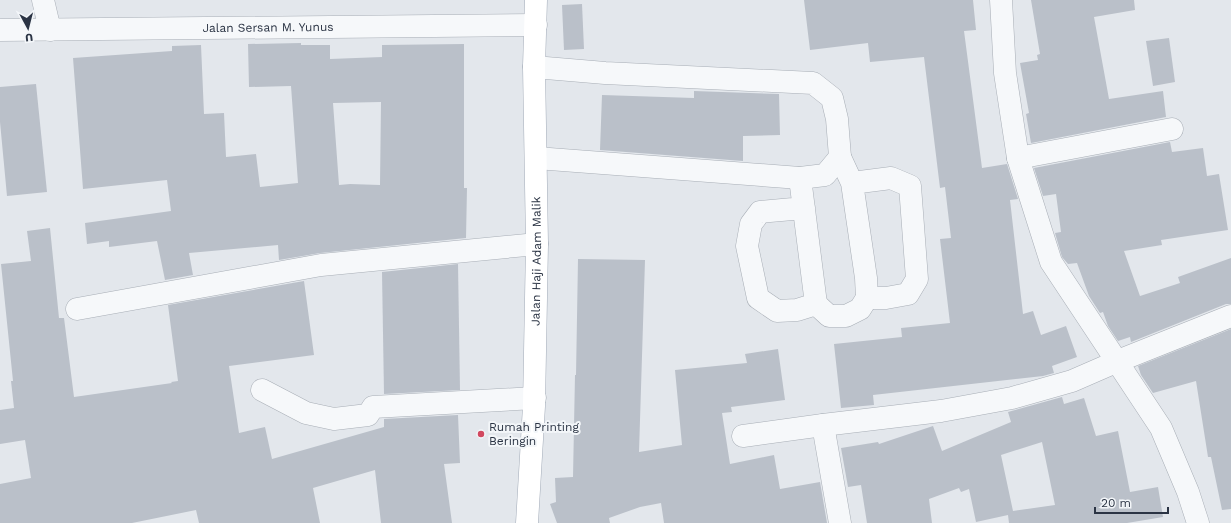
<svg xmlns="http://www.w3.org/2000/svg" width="1231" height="523" font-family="'Work Sans',sans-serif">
	<rect width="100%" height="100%" fill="#e3e7ec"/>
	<g fill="#bac0c9" fill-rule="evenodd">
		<path d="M804,0h169l3,30 -12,1 18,137 25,-4 11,35 -8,1 13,114 10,-3 8,24 25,-9 11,31 -25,9 2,7 -11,3 -170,19 1,10 -33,3 -7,-64 68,-7 -1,-9 49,-5 -10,-84 11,-1 -6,-51 -5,1 -16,-131 -54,5 -2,-19 -58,7z"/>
		<path d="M1031,0h103l1,10 -41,7 15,82 54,-8 3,26 -135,26 -5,-29 3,-1 -9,-50 18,-3 -1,-5 3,-1z"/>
		<path d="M582,4l2,45 -20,1 -2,-45z"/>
		<path d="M1169,38l6,44 -22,4 -7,-45z"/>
		<path d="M301,43v2h29v14l52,-2v-12l82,-1v144h3l-1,50 -146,15 -41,7 -1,-15 -89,8 4,22 -28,5 -8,-39 -48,6v-6l-22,3 -2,-21 86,-12 -4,-31 -84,9 -10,-131 99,-7v-5l29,-1 3,69 20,-1 2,44 30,-3 4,33 38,-4 -7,-97 -42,1 -1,-43zM381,102l-1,83 -30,-1 -11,1 -6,-82z"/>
		<path d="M36,84l11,108 -40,4 -7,-74v-35z"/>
		<path d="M694,91l85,3 1,41 -37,1v25l-143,-11 2,-55 92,3z"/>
		<path d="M1170,142l2,10 31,-4 4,28 12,-2 9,56 -67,10 1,5 -38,6 16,45 40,-13 -2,-6 53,-19v46h-5l-95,38 -1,-5 -12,4 -10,-15 -5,-14 -3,1 -11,-17 -12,-33 -9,1 -6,-7 -7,-24 6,-1 -5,-38 -13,2 -9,-28z"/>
		<path d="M50,228l9,90h5l10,79 98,-14 -1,-1 7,-1 -10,-76 136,-24 10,74 -85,11 10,67 26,-6 7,32 112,-32v-8l74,-4 2,48 -16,1 8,59h-71l-6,-53 -62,18 7,35h-121l-3,-13 -64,13h-132v-39l31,-6 -6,-38 -25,4v-34l14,-2 -3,-27h2l-12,-117 30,-3 -4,-30z"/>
		<path d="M578,259l67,1 -6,192 43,-7 -7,-75 72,-7 -2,-9 33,-5 7,51 -54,7 1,5 -10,1 8,51 44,-9 6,34 40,-7 7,41h-163l-3,-20 -21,4 -31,11 1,5h-53l-7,-19 6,-2 -1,-24 18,-1 2,-102h1z"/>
		<path d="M458,264l2,126 -76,4 -2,-122z"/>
		<path d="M1231,329v180l-9,1 -11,-53h-3l-12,-76 -43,12 -12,-18 -3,-9z"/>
		<path d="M1062,397l2,7 20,-6 12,38 22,-5 12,61 28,-5 5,30 -36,6h-118l-1,-8 -32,7 -7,-33 -8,3 -2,-4 -30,11 3,24h-65l-6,-38 -13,2 -7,-39 37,-6 1,2 54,-18 9,25 69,-29 -3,-10zM1042,442l13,63 -42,6 -12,-56z"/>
	</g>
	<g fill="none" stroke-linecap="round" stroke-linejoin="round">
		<defs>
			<g id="minor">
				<path d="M43,0l7,30"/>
				<path d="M1001,0l4,73 13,85 33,104 110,166 27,64 10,31"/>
				<path id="s1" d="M0,30l536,-5"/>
				<path d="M534,67l71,6 208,10 19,15 5,21 3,38 -15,18 -25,3 -264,-20"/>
				<path d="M840,157l12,26 14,95 1,20h19l22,-4 9,-15 -7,-93 -19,-8 -39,5"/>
				<path d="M1018,158l154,-29"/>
				<path d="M800,178l16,126 -19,6 -20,1 -19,-13 -11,-52 4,-22 9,-12 44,-4"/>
				<path d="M816,304l13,12h17l14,-7 7,-11"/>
				<path d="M77,309l244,-44 216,-21"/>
				<path d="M262,390l44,23 28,6 34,-4 5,-8 162,-9"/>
				<path d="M823,425l17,98"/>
				<path d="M743,436l80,-11 118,-14 71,-13 60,-17 46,-20 113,-45"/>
			</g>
			<g id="major">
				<path id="s2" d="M527,523l7,-117 3,-162 -3,-177 2,-67"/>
			</g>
		</defs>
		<use href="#minor" stroke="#a8aeb6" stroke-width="23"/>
		<use href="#major" stroke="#a2abb8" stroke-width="23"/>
		<use href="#minor" stroke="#f6f8fa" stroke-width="22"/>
		<use href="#major" stroke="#fff" stroke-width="22"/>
	</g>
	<circle fill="#d1485f" stroke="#f3f6f9" stroke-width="1.5" cx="481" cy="434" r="4"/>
	<g text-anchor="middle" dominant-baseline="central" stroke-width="4" stroke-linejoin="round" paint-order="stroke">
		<g font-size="12" fill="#2b3444" stroke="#f3f6f9">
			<text stroke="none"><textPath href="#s1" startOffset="268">Jalan Sersan M. Yunus</textPath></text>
			<text stroke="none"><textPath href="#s2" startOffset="262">Jalan Haji Adam Malik</textPath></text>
		</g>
		<g font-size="12" fill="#2b3444" stroke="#f3f6f9" text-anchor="start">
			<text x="489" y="427">Rumah Printing<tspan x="489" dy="14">Beringin</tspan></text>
		</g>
	</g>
	<g transform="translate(28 28) rotate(173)" stroke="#f3f6f9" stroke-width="3" paint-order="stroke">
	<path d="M0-3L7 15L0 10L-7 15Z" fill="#2b3444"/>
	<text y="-6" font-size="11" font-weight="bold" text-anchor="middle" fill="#2b3444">U</text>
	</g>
	<path d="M1095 507v6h73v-6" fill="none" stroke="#2b3444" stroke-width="2"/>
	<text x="1101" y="507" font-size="12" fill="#2b3444" stroke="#f3f6f9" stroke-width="3" paint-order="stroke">20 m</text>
</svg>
